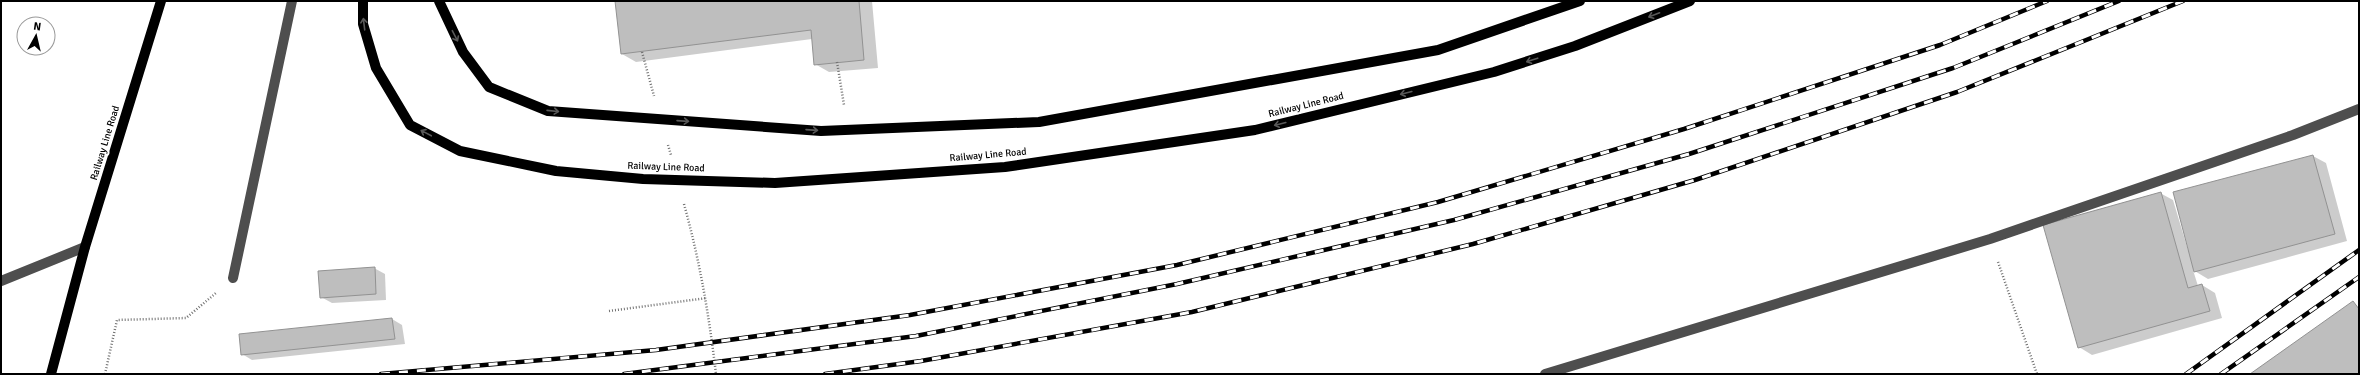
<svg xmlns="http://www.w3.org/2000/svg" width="2360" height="375" font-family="Signika,sans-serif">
	<rect width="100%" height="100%" fill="#fff"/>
	<g fill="#0003">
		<path d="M616,1h256l6,67 -49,4 -14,-8 -3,-25 -176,23 -14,-8z"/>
		<path d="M2313,156l13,7 21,78 -139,38 -15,-9 5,16 4,-1 13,8 7,25 -130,37 -13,-8 81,-154 13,7 15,50z"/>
		<path d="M374,268l11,6 1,26 -54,3 -11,-6z"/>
		<path d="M392,319l10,6 3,19 -153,16 -10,-6z"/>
	</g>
	<g fill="#bebebe" stroke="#929292">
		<path d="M615,1h244l5,59 -50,5 -3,-35 -190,24z"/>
		<path d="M2313,155l22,79 -141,38 -21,-80z"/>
		<path d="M2161,192l27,96 14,-4 8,27 -132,37 -35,-123z"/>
		<path d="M375,267l1,27 -56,4 -2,-27z"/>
		<path d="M2353,301l6,8v65h-109z"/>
		<path d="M392,318l3,21 -154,16 -2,-21z"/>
	</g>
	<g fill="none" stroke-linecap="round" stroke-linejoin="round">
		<g stroke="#707070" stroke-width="2.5" stroke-dasharray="1 2" stroke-linecap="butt">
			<path d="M642,52l12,44"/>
			<path d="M837,62l7,43"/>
			<path d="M668,145l3,10"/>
			<path d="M684,204c16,58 25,111 32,170"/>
			<path d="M1998,262l39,112"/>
			<path d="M609,311l98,-13"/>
			<path d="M105,374l12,-54 69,-2 30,-25"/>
		</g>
		<g stroke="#4e4e4e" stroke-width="10">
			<path d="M233,278l59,-277"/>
			<path d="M1,281l84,-34"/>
			<path d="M1545,374l445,-135 303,-104 66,-26"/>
		</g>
		<g stroke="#000" stroke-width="10">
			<path d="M363,1v23l13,44 34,57 50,26 96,20 87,8 132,4 230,-16 250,-37 239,-58 81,-26 115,-45"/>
			<path d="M439,1l24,51 26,35 59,24 273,20 218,-9 399,-72 142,-49"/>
			<path d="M51,374l34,-127 76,-246"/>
		</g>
		<defs>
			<g id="rail">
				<path d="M381,374l275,-24 254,-35 267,-50 261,-63 246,-73 256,-84 107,-44"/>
				<path d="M624,374l292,-38 261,-52 277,-64 235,-66 264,-86 166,-67"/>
				<path d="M825,374l96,-13 271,-49 281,-68 222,-64 262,-88 226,-91"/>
				<path d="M2186,374l173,-124"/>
				<path d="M2221,374l138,-97"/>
			</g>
		</defs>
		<use href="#rail" stroke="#000" stroke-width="4.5"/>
		<use href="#rail" stroke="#fff" stroke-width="3" stroke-dasharray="9" stroke-linecap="butt"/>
	</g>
	<defs><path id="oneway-shaft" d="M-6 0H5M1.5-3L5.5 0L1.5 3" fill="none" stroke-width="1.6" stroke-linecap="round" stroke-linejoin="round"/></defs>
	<g stroke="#595959">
		<use href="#oneway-shaft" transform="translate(1654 15) rotate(159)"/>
		<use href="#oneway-shaft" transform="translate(364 24) rotate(-97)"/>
		<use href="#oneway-shaft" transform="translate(455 36) rotate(63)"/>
		<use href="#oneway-shaft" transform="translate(1532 60) rotate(162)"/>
		<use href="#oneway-shaft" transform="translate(1406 93) rotate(166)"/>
		<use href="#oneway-shaft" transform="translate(553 111) rotate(6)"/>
		<use href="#oneway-shaft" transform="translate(683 121) rotate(4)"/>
		<use href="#oneway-shaft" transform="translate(1280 124) rotate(166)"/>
		<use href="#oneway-shaft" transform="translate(812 130) rotate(4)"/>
		<use href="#oneway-shaft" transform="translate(426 133) rotate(-152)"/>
	</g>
	<g text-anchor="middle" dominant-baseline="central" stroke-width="4" stroke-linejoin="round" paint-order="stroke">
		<g font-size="10" fill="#000" stroke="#fff">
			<text transform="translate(1306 105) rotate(-14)">Railway Line Road</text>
			<text transform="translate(105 143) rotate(-73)">Railway Line Road</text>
			<text transform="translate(988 155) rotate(-5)">Railway Line Road</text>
			<text transform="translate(666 167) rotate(2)">Railway Line Road</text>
		</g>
	</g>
	<rect width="2360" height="375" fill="none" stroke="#000000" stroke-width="4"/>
	<g transform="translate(36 36) rotate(8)"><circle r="19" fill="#ffffff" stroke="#999999"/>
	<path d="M0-3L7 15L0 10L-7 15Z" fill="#000000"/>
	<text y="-6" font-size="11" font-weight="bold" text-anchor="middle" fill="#000000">N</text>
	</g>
</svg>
